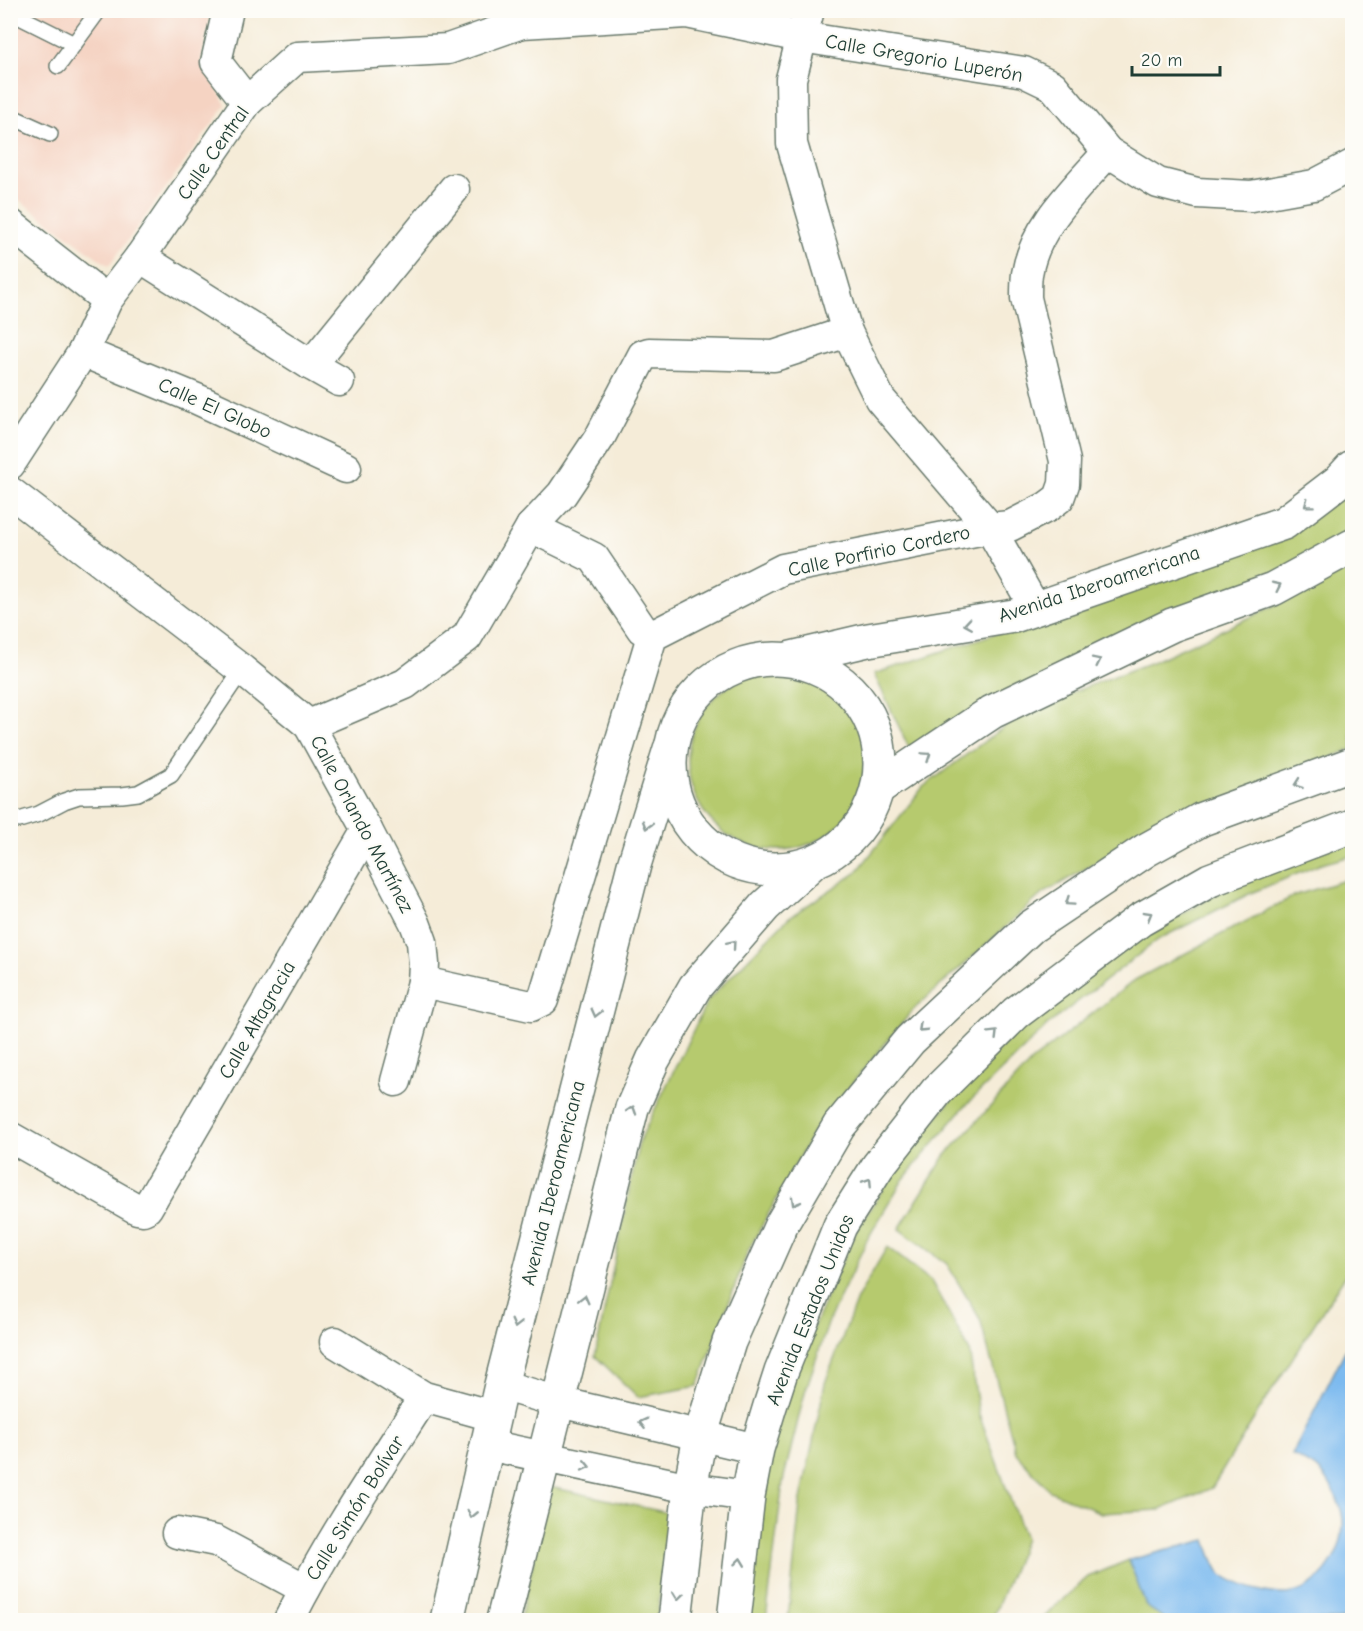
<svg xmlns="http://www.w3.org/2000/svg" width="1363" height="1631" font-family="'Comic Neue',sans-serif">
	<rect width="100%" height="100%" fill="#fdfcf7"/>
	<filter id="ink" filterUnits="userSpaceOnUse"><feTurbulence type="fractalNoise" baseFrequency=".0167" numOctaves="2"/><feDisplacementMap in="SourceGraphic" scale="12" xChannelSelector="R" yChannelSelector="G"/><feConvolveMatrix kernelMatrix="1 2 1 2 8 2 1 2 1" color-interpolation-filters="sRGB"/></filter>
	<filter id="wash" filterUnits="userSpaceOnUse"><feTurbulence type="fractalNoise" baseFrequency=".008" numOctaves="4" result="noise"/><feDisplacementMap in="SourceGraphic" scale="24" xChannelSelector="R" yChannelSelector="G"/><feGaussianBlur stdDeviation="1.35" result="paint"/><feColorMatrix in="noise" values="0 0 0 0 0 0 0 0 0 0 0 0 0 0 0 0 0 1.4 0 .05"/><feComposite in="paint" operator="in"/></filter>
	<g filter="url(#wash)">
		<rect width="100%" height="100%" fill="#f5ecd8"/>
		<path fill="#f5d3c2" d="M11,11h200l-10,49 25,45 -117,161 -98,-72z"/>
		<g fill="#b6ca6e" stroke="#6a8451" stroke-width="1.5">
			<path d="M1352,481v46l-57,44 -386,177 -35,-74 326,-109z"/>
			<path d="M1352,566v183l-197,78 -114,68 -128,115 -97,117 -68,124 -50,135 -60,11 -43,-41 44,-214 69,-142 80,-82 68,-45 67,-86 105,-78 124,-47 105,-48z"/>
			<circle cx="777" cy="761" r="89"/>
			<path d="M1352,840v16l-31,8 -70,29 -92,46 -109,84 -86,84 -62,74 -34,57 -38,80 -25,74 -22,89 -17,139h-19l19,-142 21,-91 68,-155 53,-81 61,-72 65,-65 75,-57 128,-75z"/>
			<path d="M1352,878v387l-97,152 -43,71 -52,22 -59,3 -51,-22 -34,-38 -36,-134 -33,-55 -48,-35 46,-73 87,-95 103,-81 161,-85z"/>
			<path d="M887,1247l44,34 38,69 10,64 46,125 -33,81h-204l12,-116 25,-121 32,-84z"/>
			<path d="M550,1487l119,26 -12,107h-137z"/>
			<path d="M1129,1560l17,46 21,14h-125l10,-11 36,-32z"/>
		</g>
		<path fill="#7bbaef" stroke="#4d7c92" stroke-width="1.5" d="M1349,1343l3,3v260l-8,12 -5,2h-172l-21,-14 -17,-46 77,-20c3,9 10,28 15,34 7,6 21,11 29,14 12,3 23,7 36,6 33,-3 56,-39 57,-69 1,-16 -12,-43 -23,-54 -8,-6 -19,-11 -28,-16z"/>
	</g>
	<g filter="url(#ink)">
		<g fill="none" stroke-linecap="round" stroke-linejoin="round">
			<defs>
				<g id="service">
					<path d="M10,12l64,32"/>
					<path d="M58,66l41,-56"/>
					<path d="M10,116l40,18"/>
					<path d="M10,817l9,3 20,-6 25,-13 15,-5 43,-1 16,-2 33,-18 71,-105"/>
				</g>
				<g id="minor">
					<path d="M228,10l-12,52 31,40"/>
					<path d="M809,10l-18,69 1,65 55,188 33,67 110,129 45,80"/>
					<path d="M522,23l165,-10 114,24 223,35 29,14 55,66 50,31 39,10 54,3 63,-11 38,-20"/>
					<path d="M10,224l97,76"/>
					<path d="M140,257l171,108 28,16"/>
					<path d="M83,352l114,47 149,69"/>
					<path d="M311,365l143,-176"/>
					<path d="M10,464l73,-112 24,-52 33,-43 107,-155 50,-45 151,-8 74,-26 4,-13"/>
					<path d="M10,492l232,178 67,55 58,105 48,93 7,19 2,22 -1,18 -27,99"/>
					<path d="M531,527l63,31 48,71 10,7"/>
					<path d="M309,725l96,-41 62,-47 64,-110 31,-33 38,-57 43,-82 6,-2 125,3 73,-24"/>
					<path d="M423,982l108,24 12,-6 109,-364 131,-67 207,-41 20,-2 37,-19 12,-9 5,-14 1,-23 -39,-163c0,-8 0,-16 1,-24 8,-49 50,-86 81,-122"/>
					<path d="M10,1137l127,72 6,1 4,-2 220,-378"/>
					<path d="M335,1342l89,55 69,19"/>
					<path d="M501,1385l58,17 198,47"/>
					<path d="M488,1445l202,43 58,8"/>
					<path d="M177,1533l39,8 89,48"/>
					<path d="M289,1620c39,-77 88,-150 135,-223"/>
				</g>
				<g id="tertiary">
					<path d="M791,658l77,-18 146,-24 270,-93 55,-42 13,-14"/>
					<circle cx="775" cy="764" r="105"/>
					<path d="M878,788l114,-76 180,-87 101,-36 79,-43"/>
					<path d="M447,1620l54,-235 133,-520 36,-116"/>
					<path d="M503,1620l129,-512 21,-48 42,-73 70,-81 45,-41"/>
					<path d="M675,1620l15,-132 10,-51 29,-95 52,-117 58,-99 71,-86 121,-113 115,-77 56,-31 150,-55"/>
					<path d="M734,1620l14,-124 9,-47 13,-43 11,-34 59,-146 38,-60 59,-75 79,-78 124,-93 70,-40 142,-54"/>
				</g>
			</defs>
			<use href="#service" stroke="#6a7a6d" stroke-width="18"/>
			<use href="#minor" stroke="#6a7a6d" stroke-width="33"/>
			<use href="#tertiary" stroke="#6a7a6d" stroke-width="36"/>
			<use href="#service" stroke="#fff" stroke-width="15"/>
			<use href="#minor" stroke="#fff" stroke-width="30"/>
			<use href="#tertiary" stroke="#fff" stroke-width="33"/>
		</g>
		<defs><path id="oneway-chevron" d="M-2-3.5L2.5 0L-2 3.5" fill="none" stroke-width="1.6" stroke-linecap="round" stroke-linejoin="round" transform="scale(1.5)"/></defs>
		<g stroke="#8f9e9a">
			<use href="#oneway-chevron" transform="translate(1308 504) rotate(143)"/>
			<use href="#oneway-chevron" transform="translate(1277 586) rotate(-26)"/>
			<use href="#oneway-chevron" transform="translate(968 624) rotate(171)"/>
			<use href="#oneway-chevron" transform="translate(1097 661) rotate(-26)"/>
			<use href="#oneway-chevron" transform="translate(927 756) rotate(-34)"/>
			<use href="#oneway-chevron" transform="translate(1298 784) rotate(160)"/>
			<use href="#oneway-chevron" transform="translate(647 825) rotate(107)"/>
			<use href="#oneway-chevron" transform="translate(1069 902) rotate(146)"/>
			<use href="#oneway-chevron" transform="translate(1148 915) rotate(-30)"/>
			<use href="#oneway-chevron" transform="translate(732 944) rotate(-49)"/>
			<use href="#oneway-chevron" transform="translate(596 1013) rotate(104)"/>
			<use href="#oneway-chevron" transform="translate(922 1028) rotate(137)"/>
			<use href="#oneway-chevron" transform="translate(994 1034) rotate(-45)"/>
			<use href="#oneway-chevron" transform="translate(632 1110) rotate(-72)"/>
			<use href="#oneway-chevron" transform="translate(868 1182) rotate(-57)"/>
			<use href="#oneway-chevron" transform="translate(795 1202) rotate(120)"/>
			<use href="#oneway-chevron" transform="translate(584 1299) rotate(-76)"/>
			<use href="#oneway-chevron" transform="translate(516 1324) rotate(104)"/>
			<use href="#oneway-chevron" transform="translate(643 1423) rotate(-166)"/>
			<use href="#oneway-chevron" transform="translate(586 1466) rotate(12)"/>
			<use href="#oneway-chevron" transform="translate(472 1514) rotate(103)"/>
			<use href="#oneway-chevron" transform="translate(740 1562) rotate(-83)"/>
			<use href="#oneway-chevron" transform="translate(678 1596) rotate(97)"/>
		</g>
	</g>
	<g text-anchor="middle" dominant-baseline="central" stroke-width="4.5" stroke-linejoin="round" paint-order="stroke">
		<g font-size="20" fill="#1f3d34" stroke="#fdfcf7">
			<text transform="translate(924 58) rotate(10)">Calle Gregorio Luperón</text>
			<text transform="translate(213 153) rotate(-55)">Calle Central</text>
			<text transform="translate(215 408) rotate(24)">Calle El Globo</text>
			<text transform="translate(879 551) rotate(-12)">Calle Porfirio Cordero</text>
			<text transform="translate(1099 584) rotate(-18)">Avenida Iberoamericana</text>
			<text transform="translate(362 824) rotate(62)">Calle Orlando Martínez</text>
			<text transform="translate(257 1020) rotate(-60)">Calle Altagracia</text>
			<text transform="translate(553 1183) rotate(-76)">Avenida Iberoamericana</text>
			<text transform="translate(810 1310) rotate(-68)">Avenida Estados Unidos</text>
			<text transform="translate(355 1508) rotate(-58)">Calle Simón Bolívar</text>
		</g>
	</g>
	<rect width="1363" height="1631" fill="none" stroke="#fdfcf7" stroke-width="36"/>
	<path d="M1132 66v9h88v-9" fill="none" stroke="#1f3d34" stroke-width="3"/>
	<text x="1141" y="66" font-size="18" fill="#1f3d34" stroke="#fdfcf7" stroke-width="4.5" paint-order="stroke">20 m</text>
</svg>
